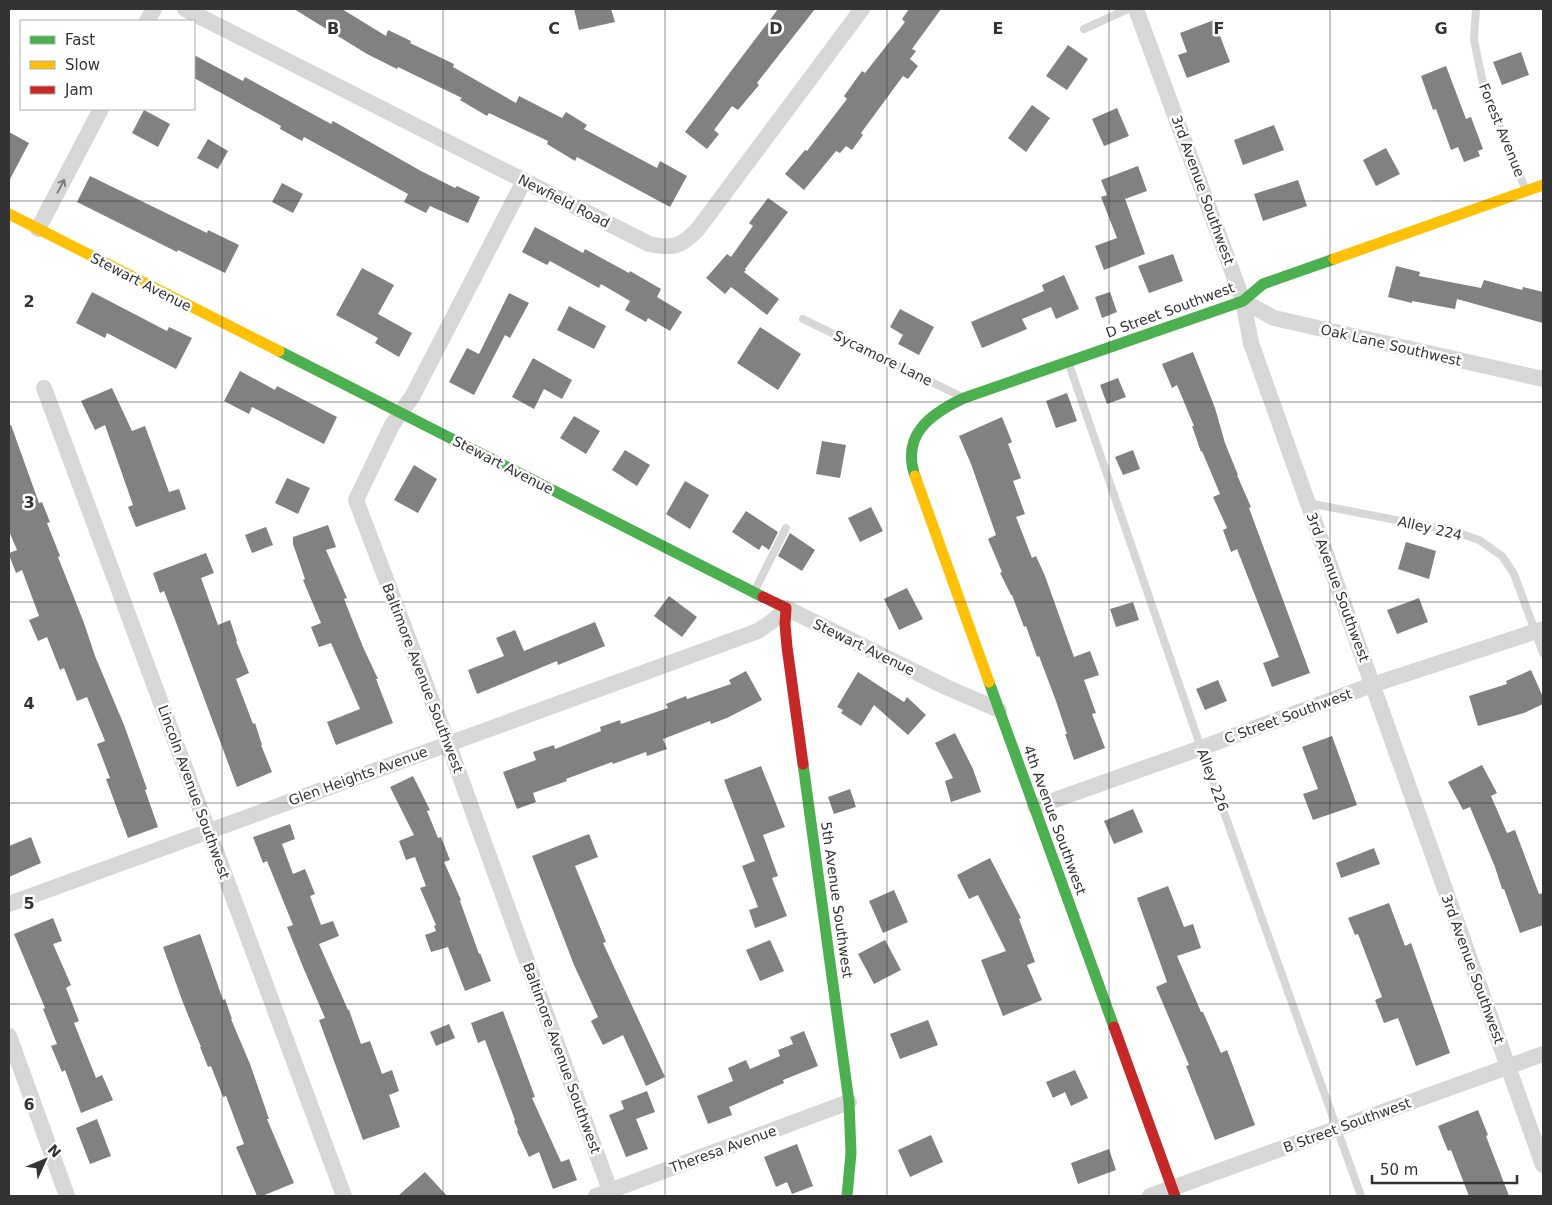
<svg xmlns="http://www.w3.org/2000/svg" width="1552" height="1205" font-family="'DejaVu Sans',sans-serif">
	<rect width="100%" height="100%" fill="#fff"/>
	<g fill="#818181">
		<path d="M294,9h48l44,27 2,-6 23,11 -1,2 44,21 -1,3 63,36 3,-7 43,22 4,-6 21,13 -3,4 73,39 3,-7 27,15 -17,31 -93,-50 -2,4 -28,-17 1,-3 -59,-28 -2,3 -27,-16 2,-2 -64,-31 -1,2 -30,-15z"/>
		<path d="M574,9h37l4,13 -36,8z"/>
		<path d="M778,9h37l-58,74 2,2 -21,25 -6,-4 -18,24 5,4 -12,15 -22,-17z"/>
		<path d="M909,9h32l-29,40 4,2 -6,8 8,7 -10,13 -5,-3 -42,57 2,2 -11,15 -6,-4 -6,7 -4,-2 -32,39 -19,-16 20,-24 2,1 40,-52 -3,-3 18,-25 3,2 40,-51 -3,-3z"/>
		<path d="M1214,20l16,42 -43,16 -9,-23 9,-3 -7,-19z"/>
		<path d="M1068,45l20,14 -21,31 -21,-14z"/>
		<path d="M1521,52l8,23 -27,10 -9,-23z"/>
		<path d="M194,55l49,26 2,-4 86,47 2,-3 88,50 34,17 2,-2 23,11 -12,26 -38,-17 -4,7 -22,-11 4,-8 -104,-57 -2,4 -22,-12 1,-3 -87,-48z"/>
		<path d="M1446,66l20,53 5,-2 12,32 -5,2 2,5 -16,6 -6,-15 -7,3 -15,-41 -3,1 -12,-34z"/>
		<path d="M1032,105l18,13 -24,34 -18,-14z"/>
		<path d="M1117,108l12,28 -25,10 -12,-27z"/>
		<path d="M144,110l26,14 -12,23 -26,-14z"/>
		<path d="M1274,125l10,25 -41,15 -9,-25z"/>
		<path d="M9,132l20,11 -20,38z"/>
		<path d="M208,139l20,12 -10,18 -21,-11z"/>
		<path d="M1386,148l14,26 -24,12 -13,-26z"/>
		<path d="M1138,166l9,25 -22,8 20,55 -41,16 -9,-24 22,-8 -16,-41 6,-2 -6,-15z"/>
		<path d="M90,176l117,57 1,-3 31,15 -14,28 -47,-23 -1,2 -100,-50z"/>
		<path d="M1298,180l9,26 -44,15 -9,-27z"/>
		<path d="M282,183l21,11 -10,19 -21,-11z"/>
		<path d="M768,198l20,14 -43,57 1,1 -2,2 35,27 -12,16 -36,-28 -6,7 -19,-16 21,-24 4,3 22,-31 -4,-3z"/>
		<path d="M535,227l48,26 2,-4 44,24 1,-2 31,18 -4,8 25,15 -12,19 -22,-13 -2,4 -21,-12 5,-9 -29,-17 -2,4 -49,-27 -3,4 -25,-13z"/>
		<path d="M1173,254l10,27 -34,12 -11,-27z"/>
		<path d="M1396,266l24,6 -1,4 62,12 3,-8 38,10 1,-3 20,5v31l-86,-24 -2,10 -43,-8v2l-24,-6z"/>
		<path d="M362,268l32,17 -16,29 34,19 -13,24 -24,-14 3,-5 -42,-23z"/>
		<path d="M1064,275l15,34 -23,10 -5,-12 -29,12 5,10 -45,19 -11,-26 73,-31 -2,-6z"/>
		<path d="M92,292l75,39 2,-4 23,11 -16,31 -69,-36 -2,5 -29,-15z"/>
		<path d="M1110,292l7,20 -15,6 -7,-21z"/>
		<path d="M509,293l20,10 -19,35 -5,-3 -31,60 -25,-13 18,-34 12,6z"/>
		<path d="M569,306l37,20 -12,23 -37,-19z"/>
		<path d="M900,309l34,18 -15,28 -21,-11 5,-9 -13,-8z"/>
		<path d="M760,327l41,27 -23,36 -41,-27z"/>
		<path d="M1193,352l22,56 10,35 13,32h-1l14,32 -2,1 61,165 -38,14 -9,-24 16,-6 -42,-108 -6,3 -8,-22 4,-2 -14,-31 7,-3 -18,-43 -1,1 -9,-26h2l-17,-41 -5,3 -10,-24z"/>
		<path d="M533,358l39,22 -10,19 -18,-10 -10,20 -22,-12z"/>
		<path d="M240,371l35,19 2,-4 60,31 -13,27 -72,-37 -3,7 -25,-13z"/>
		<path d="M1118,378l8,19 -19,7 -7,-19z"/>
		<path d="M112,388l20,43 13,-5 24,66 10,-3 7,20 -50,18 -8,-20 5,-2 -28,-80 -10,5 -14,-29z"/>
		<path d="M1067,393l10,28 -21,7 -10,-27z"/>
		<path d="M574,416l26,15 -14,23 -26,-16z"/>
		<path d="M1002,417l10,25 -4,2 13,34 -8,3 12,33 -9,3 16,41 4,-2 9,20 29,81 16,-6 9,24 -15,5 12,33 -4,1 13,34 -31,12 -9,-26h2l-11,-33 -17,-45 -2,1 -11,-31 -2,1 -12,-32h-1l-11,-22 2,-1 -14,-33 8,-4 -25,-71 -12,-28z"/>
		<path d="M9,425h2l28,78 3,-1 8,20 -3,1 13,33 -2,1 26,66 11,33 29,69 23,64 -2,1 13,37 -30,11 -22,-59 4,-1 -13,-34 8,-3 -18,-44 -10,4 -13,-33 -4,2 -13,-33 -9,4 -9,-21 10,-4 -17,-46 -6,3 -7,-18v-2l8,-3 -8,-19z"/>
		<path d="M822,441l24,4 -6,33 -24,-4z"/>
		<path d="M625,450l25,15 -13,21 -25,-16z"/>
		<path d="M1133,450l7,19 -17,6 -8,-18z"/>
		<path d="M414,465l23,14 -19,34 -24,-13z"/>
		<path d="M287,478l23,10 -12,26 -23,-11z"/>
		<path d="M685,481l24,14 -19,34 -24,-15z"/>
		<path d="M871,507l12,24 -23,11 -12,-24z"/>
		<path d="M746,511l32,21 -9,18 -7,-5 -3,5 -27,-18z"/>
		<path d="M328,525l8,22 -10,3 21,48 -3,1 19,48 15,32h-2l17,44 -57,22 -9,-23 33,-13 -29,-66 -12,4 -8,-20 10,-4 -18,-43 2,-1 -12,-35v-7z"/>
		<path d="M266,527l7,18 -21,8 -7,-18z"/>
		<path d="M790,533l25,17 -13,21 -24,-15z"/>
		<path d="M1406,542l30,9 -7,28 -31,-10z"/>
		<path d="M206,553l8,20 -13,5 17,47 12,-5 7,21h-1l13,32 -13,6 17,45 2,-1 7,22h-1l11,27 -35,15 -60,-162 -13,-34 -4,2 -7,-20z"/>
		<path d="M907,588l16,31 -24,11 -15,-31z"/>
		<path d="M669,596l28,21 -15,20 -28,-21z"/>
		<path d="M1419,598l9,24 -31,12 -10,-24z"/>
		<path d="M1133,602l6,18 -23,7 -6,-18z"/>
		<path d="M595,622l10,24 -47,19 -1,-4 -80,33 -9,-24 36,-14 -8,-18 19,-8 9,21z"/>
		<path d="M1531,670l12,27v7l-19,9 -46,13 -9,-30 38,-12 -1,-3z"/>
		<path d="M746,671l16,29 -35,18 -16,6 -1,-3 -47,18 4,10 -20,7 -1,-4 -33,12 -1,-2 -46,17 1,2 -34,12 3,9 -19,7 -14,-37 33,-12 -3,-8 21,-7 1,4 46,-18 -1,-4 20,-7 1,4 47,-16 -2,-4 20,-8 1,3 44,-15 -2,-4z"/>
		<path d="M858,672l46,30 3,-5 19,18 -18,20 -34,-30 -13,21 -20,-13 2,-3 -6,-3z"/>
		<path d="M1218,680l9,21 -22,9 -9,-21z"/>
		<path d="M955,733l18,36 8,23 -30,10 -6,-21 8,-3 -18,-35z"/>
		<path d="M1332,736l25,69 -44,15 -10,-26 15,-5 -16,-42z"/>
		<path d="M1482,765l15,28 -6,3 16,37 8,-3 24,64 4,-1v32l-23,8 -16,-44h-2l-7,-22 -25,-60 -7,3 -15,-28z"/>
		<path d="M761,766l24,61 -22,8 15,41 -6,2 15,38 -32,12 -6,-18 9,-3 -16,-41 13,-5 -31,-81z"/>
		<path d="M413,776l17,34 -3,1 11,27 3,-1 9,23 -6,2 17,38 -1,1 19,53 1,-1 11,28 -26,10 -17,-44 -17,5 -6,-17 11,-4 -2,-5 2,-1 -16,-37 6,-2 -11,-29 -9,3 -7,-19 15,-6 -24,-48z"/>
		<path d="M850,789l6,18 -22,7 -6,-17z"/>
		<path d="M1133,809l10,23 -29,12 -10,-23z"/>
		<path d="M290,824l5,15 -13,5 11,30 12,-5 10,25 -5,2 11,29 12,-4 6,15 -20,8 29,66h1l12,34 9,-3 12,33 10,-4 7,21 -10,4 11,32 -37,13 -44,-120 6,-2 -22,-51 -16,-40 6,-2 -26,-64 -4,2 -10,-26z"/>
		<path d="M589,834l9,23 -23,9 31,76 -3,1 62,134 -19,9 -23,-51 -20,10 -12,-24 7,-4 -24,-52 -42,-109z"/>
		<path d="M31,837l10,26 -32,14v-31z"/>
		<path d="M1374,848l6,16 -39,14 -5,-15z"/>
		<path d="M990,858l31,60 -2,1 16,43 -8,3 15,35 -39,16 -22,-56 25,-9 -28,-56 -9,4 -12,-24z"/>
		<path d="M1168,886l16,41 9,-3 8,24 -24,8 24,56h2l18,41 6,-3 28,75 -40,15 -29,-74 3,-1 -33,-78 11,-5 -30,-84z"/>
		<path d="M894,890l14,32 -25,11 -14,-32z"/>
		<path d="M1389,903l16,43 6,-3 39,110 -34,13 -18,-48 -14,5 -9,-23 7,-3 -24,-63 -3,1 -7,-17z"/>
		<path d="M53,918l9,23 -9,3 18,41 -5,3 13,33 -5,2 22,55 6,-3 11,25 -32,13 -16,-43 -3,2 -11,-26 6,-2 -14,-35 2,-1 -31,-74z"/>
		<path d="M200,934l23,66 2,-1 7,20h-1l19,45 19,55h-2l27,64 -32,13h-5l-21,-49 8,-3 -18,-48 -3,1 -12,-31 -3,1 -8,-20h1l-19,-47 -19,-53z"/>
		<path d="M770,940l14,31 -24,10 -14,-31z"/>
		<path d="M885,940l16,30 -27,14 -16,-30z"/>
		<path d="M503,1011l32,86 -3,1 29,64 8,-3 8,21 -24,9 -14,-37 -10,5 -12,-26 1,-1 -4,-9 1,-1 -30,-80 -7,3 -7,-20z"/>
		<path d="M928,1020l10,25 -38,14 -10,-25z"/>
		<path d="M449,1024l6,14 -19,8 -6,-14z"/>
		<path d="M804,1031l14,35 -35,14 1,3 -55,24 3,8 -24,9 -11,-28 36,-15 -5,-13 18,-8 4,9 30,-13 -2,-6 15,-6 -3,-7z"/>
		<path d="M1075,1070l13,28 -17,8 -6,-14 -12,6 -7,-16z"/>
		<path d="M647,1091l8,21 -19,7 12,30 -22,8 -17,-42 15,-6 -3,-8z"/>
		<path d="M1478,1110l10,25 -2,1 23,60h-40l-18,-46 -3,1 -10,-25z"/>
		<path d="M97,1119l14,37 -21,8 -14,-36z"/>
		<path d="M931,1135l12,27 -33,15 -12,-27z"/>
		<path d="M797,1144l16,42 -21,8 -5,-12 -11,5 -12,-30z"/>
		<path d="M1109,1149l7,21 -38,14 -7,-21z"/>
		<path d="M425,1172l22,24h-49z"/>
	</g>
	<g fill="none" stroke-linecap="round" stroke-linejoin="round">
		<g stroke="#d7d7d7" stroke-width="8">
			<path d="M1476,9l-2,31 11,53 41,97"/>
			<path d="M1084,29l44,-20"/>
			<path d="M803,319l157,77"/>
			<path d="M1069,364l132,384 160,448"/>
			<path d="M1308,503l145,28 26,9 23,16 12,18 29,79"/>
			<path d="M755,590l31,-62"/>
		</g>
		<g stroke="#d7d7d7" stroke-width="16">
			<path d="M185,9l464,235c24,5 32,3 49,-15l164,-220"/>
			<path d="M1136,9l107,292 8,42 292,822"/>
			<path d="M147,21l7,-12"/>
			<path d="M524,181l-112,216 -20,28 -36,75 92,243 164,453"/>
			<path d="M38,229l63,-120"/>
			<path d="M1243,301l31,17 269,61"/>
			<path d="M44,388l300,808"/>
			<path d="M1035,807l166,-59 171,-63 171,-56"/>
			<path d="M9,904l749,-273 16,-11 12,-12 160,79 53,23"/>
			<path d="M9,1036l58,160"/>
			<path d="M596,1196l253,-94"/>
			<path d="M1150,1196l393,-142"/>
		</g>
		<g stroke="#4caf50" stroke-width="11">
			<path d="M279,351l484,246"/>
			<path d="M915,476c-14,-41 15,-62 49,-78l279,-97 20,-17 71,-25"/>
			<path d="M989,682l125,345"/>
			<path d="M803,764l46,338 2,51 -4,43"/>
		</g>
		<g stroke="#ffc107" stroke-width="11">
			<path d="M9,214l270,137"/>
			<path d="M1334,259l209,-74"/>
			<path d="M915,476l74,206"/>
		</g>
		<g stroke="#c62828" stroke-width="11">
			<path d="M763,597l23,11 -1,16 2,23 16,117"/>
			<path d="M1114,1027l61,169"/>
		</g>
	</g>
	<defs><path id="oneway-shaft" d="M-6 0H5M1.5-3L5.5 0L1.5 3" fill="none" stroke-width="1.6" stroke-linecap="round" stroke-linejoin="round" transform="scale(1.25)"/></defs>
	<use stroke="#7d7d7d" href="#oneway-shaft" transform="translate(61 186) rotate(-62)"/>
	<path fill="none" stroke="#333" stroke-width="1" stroke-opacity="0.55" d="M222,9v1187M443,9v1187M665,9v1187M887,9v1187M1109,9v1187M1330,9v1187M9,201h1534M9,402h1534M9,602h1534M9,803h1534M9,1004h1534"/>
	<g text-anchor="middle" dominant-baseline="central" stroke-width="5" stroke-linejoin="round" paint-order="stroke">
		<g font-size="14" fill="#333" stroke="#fff">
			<text transform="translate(1502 130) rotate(68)">Forest Avenue</text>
			<text transform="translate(1203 190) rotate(70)">3rd Avenue Southwest</text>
			<text transform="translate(564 201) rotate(27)">Newfield Road</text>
			<text transform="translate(141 282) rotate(27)">Stewart Avenue</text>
			<text transform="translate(1170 310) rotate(-20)">D Street Southwest</text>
			<text transform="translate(1391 345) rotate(13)">Oak Lane Southwest</text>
			<text transform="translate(883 358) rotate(26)">Sycamore Lane</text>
			<text transform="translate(503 465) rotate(27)">Stewart Avenue</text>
			<text transform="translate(1430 528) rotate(13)">Alley 224</text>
			<text transform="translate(1338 587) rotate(70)">3rd Avenue Southwest</text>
			<text transform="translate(864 647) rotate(26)">Stewart Avenue</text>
			<text transform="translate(423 678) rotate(69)">Baltimore Avenue Southwest</text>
			<text transform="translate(1288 716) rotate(-20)">C Street Southwest</text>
			<text transform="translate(358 776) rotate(-20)">Glen Heights Avenue</text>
			<text transform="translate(1213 780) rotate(70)">Alley 226</text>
			<text transform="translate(194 792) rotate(70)">Lincoln Avenue Southwest</text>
			<text transform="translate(1055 820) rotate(70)">4th Avenue Southwest</text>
			<text transform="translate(837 900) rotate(82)">5th Avenue Southwest</text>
			<text transform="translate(1473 969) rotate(70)">3rd Avenue Southwest</text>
			<text transform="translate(562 1058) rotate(70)">Baltimore Avenue Southwest</text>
			<text transform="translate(1347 1125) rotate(-20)">B Street Southwest</text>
			<text transform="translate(723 1149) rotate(-20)">Theresa Avenue</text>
		</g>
	</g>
	<g font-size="16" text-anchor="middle" font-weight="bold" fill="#333" stroke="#fff" stroke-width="5" stroke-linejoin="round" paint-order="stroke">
		<text x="333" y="34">B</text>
		<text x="554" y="34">C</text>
		<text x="776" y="34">D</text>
		<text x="998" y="34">E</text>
		<text x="1219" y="34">F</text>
		<text x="1441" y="34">G</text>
		<text x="29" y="307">2</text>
		<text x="29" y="508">3</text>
		<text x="29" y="709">4</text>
		<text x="29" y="909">5</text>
		<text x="29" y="1110">6</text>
	</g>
	<rect width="1552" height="1205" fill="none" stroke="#333333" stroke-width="20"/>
	<rect x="20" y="20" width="175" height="90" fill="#ffffff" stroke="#adadad"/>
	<rect x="30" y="36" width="25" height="8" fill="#4caf50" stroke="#adadad"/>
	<text x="65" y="45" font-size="15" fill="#333333">Fast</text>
	<rect x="30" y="61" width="25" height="8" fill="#ffc107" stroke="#adadad"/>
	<text x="65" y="70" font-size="15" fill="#333333">Slow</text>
	<rect x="30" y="86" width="25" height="8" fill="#c62828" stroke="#adadad"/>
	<text x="65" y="95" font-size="15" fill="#333333">Jam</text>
	<g transform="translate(45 1160) rotate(46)" stroke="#ffffff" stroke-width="4" paint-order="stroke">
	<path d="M0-4L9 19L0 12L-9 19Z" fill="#333333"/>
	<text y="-8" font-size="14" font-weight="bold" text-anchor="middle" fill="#333333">N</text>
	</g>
	<path d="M1372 1175v8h145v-8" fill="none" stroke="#333333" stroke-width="2.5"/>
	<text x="1380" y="1175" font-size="15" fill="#333333" stroke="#ffffff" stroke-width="4" paint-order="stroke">50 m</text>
</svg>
